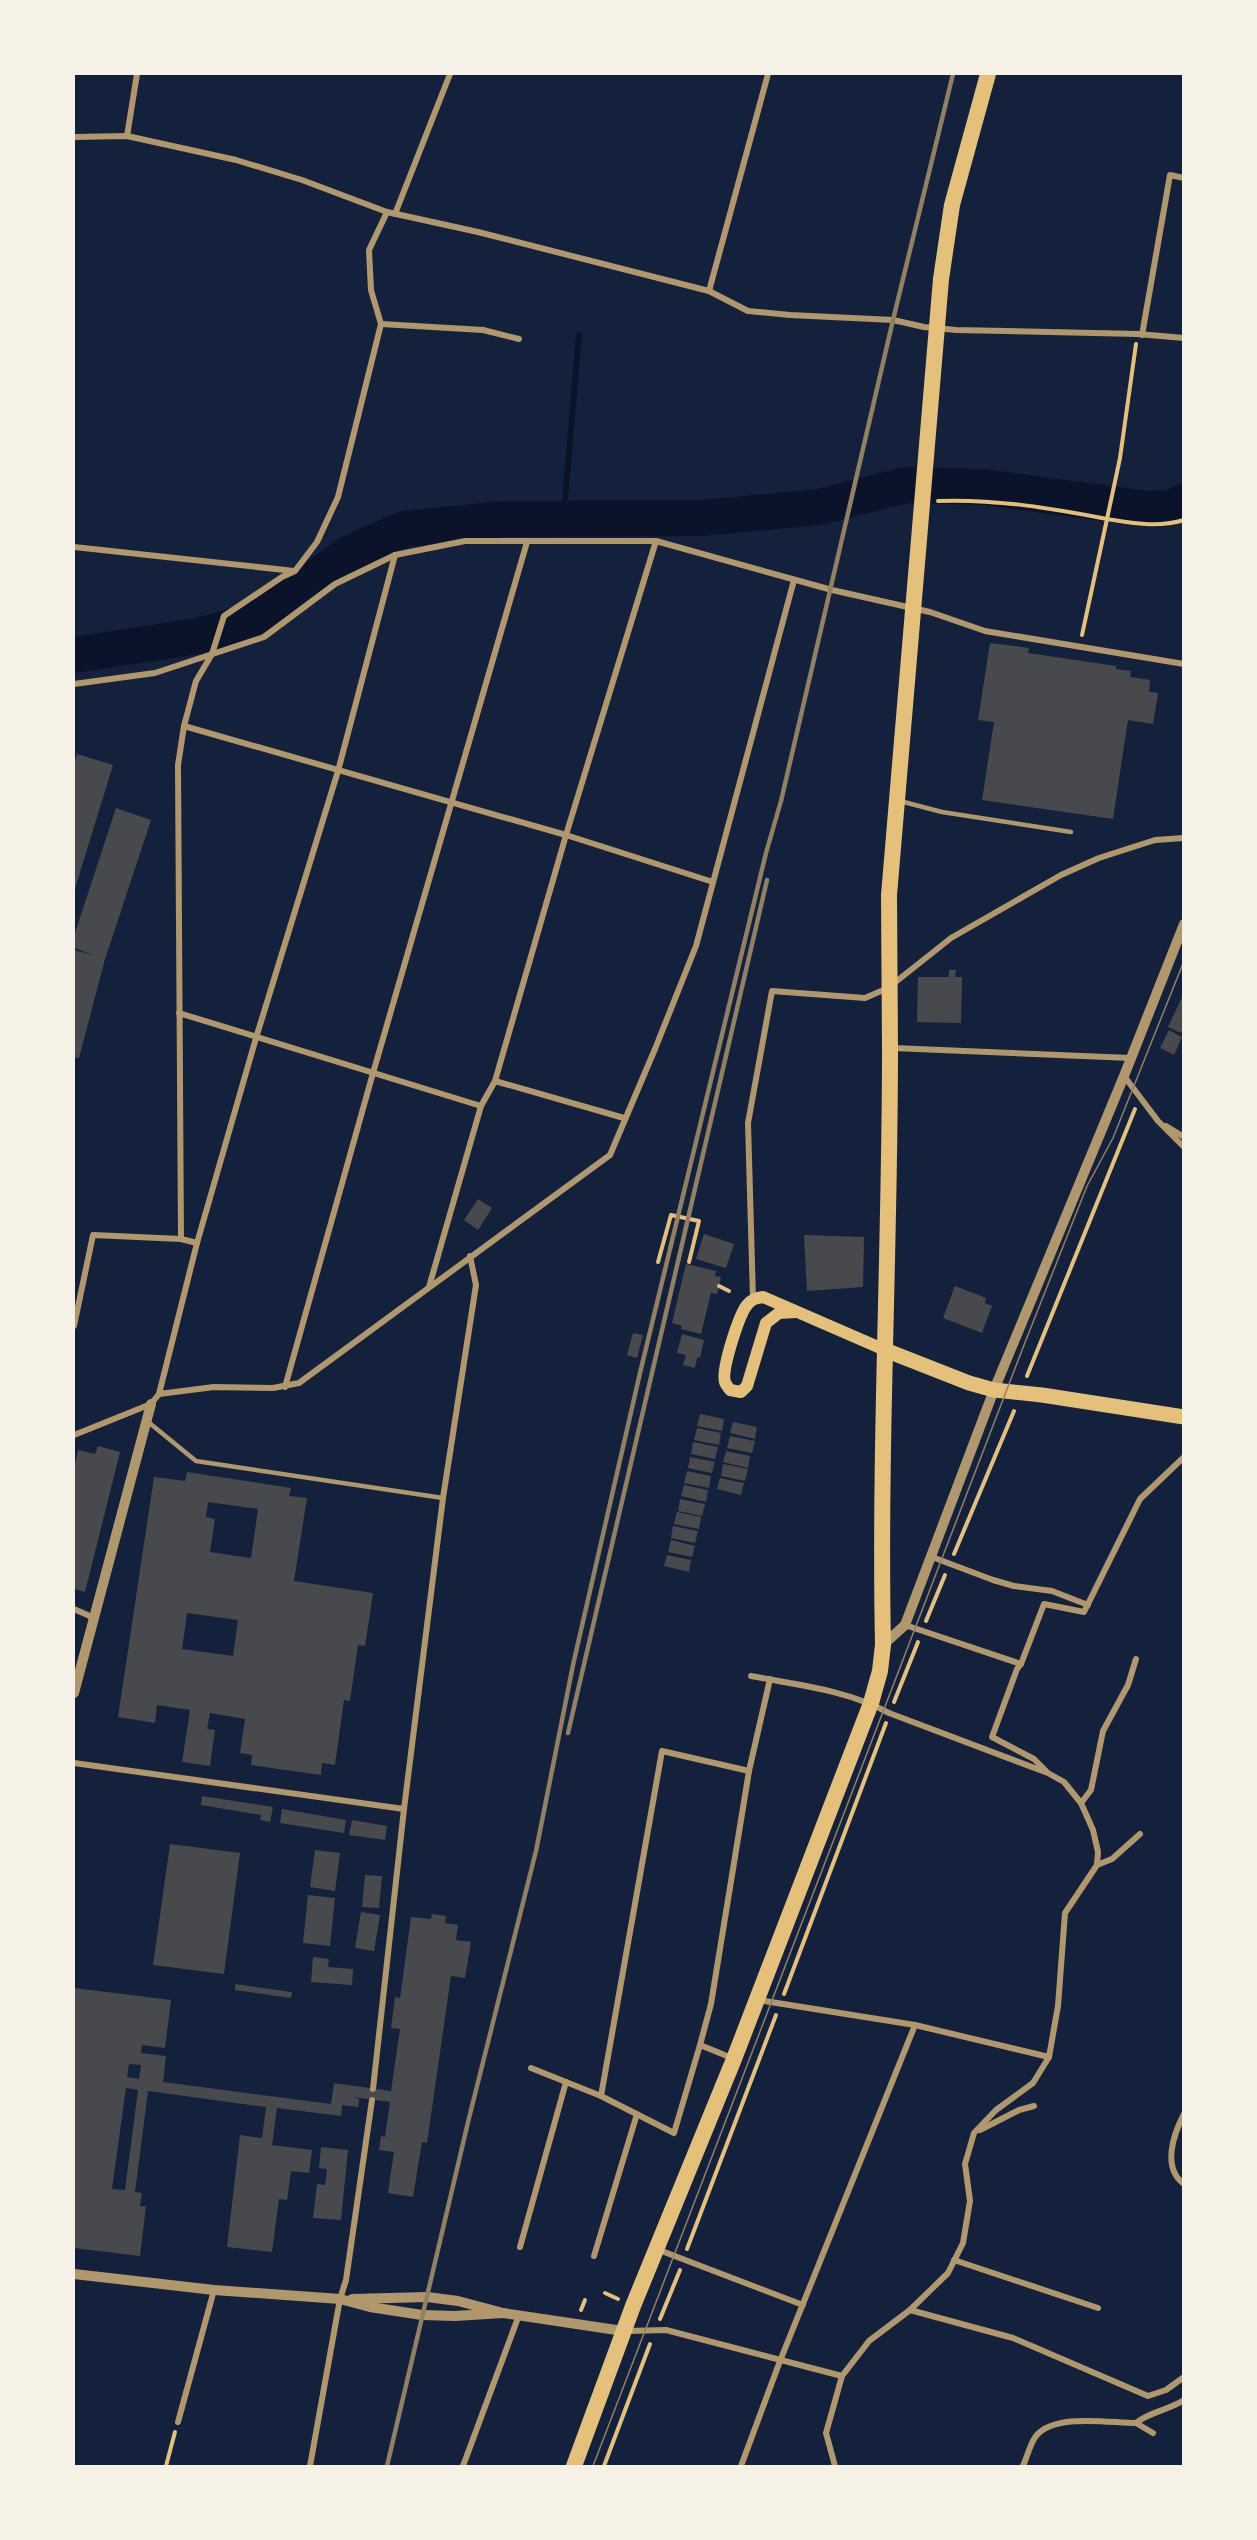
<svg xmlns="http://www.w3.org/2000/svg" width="1257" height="2540" font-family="'Alegreya Sans',sans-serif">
	<rect width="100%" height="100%" fill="#14213d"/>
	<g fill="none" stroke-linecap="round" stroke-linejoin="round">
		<path stroke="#0b132b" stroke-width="6" d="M565,500l14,-165"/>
		<path stroke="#0b132b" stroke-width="36" d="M74,655l124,-19 46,-13 41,-24 65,-46 54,-24 98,-10 200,-1 117,-11 87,-22 78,2 164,22 21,-1 15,-6"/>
	</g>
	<g fill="#48494c" fill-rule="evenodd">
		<path d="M990,643l39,5 -1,5 88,13v3l15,2 -1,6 20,3 -1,12 9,1 -5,31 -25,-4 -15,99 -131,-19 12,-78 -16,-2z"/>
		<path d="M77,754l36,11 -39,127v-128z"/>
		<path d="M116,808l35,12 -46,139 -26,99 -5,-1v-107l22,6 -22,-8v-12z"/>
		<path d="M949,970h7l-1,7h7l-1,46 -44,-1 1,-45h31z"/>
		<path d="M1184,993v33l-3,7 -13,-6z"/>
		<path d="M1169,1030l13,7 -8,18 -14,-7z"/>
		<path d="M478,1199l14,9 -14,22 -14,-10z"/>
		<path d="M704,1234l30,10 -8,24 -30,-9z"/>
		<path d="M804,1235l60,2 -1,50 -56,4z"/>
		<path d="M686,1264l30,7 -1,5 6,1 -4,17 -6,-1 -10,41 -20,-5 1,-3 -10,-3z"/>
		<path d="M955,1286l31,12 -1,5 7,3 -10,27 -39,-15z"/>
		<path d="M633,1333l10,2 -6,23 -10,-3z"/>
		<path d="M682,1334l22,6 -4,18 -3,-1 -2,11 -12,-3 3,-10 -9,-2z"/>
		<path d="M700,1414l24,5 -2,12 -25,-5z"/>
		<path d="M733,1422l24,5 -2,12 -25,-6z"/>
		<path d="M697,1428l24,5 -2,12 -25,-5z"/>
		<path d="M730,1436l25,5 -3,12 -25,-5z"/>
		<path d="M693,1442l25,5 -3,12 -24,-5z"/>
		<path d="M98,1446l22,6 -35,140 -11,-3v-120l4,-19 17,4z"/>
		<path d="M726,1451l24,5 -2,12 -25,-6z"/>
		<path d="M690,1457l25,5 -3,11 -24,-5z"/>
		<path d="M723,1464l25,5 -3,12 -24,-5z"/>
		<path d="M687,1471l24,5 -2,12 -25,-5z"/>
		<path d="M187,1472l104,16 -2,8 18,2 -13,83 79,12 -8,53 -7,-1 -8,56 -6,-1 -9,65 -13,-2 -1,12 -70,-10 1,-10 -12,-2 5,-34 -35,-6 -3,16 8,1 -5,36 -28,-4 8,-52 -33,-5 -2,18 -37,-6 36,-240 31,4zM208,1502l50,7 -7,49 -41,-6 5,-33 -9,-2zM187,1613l51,7 -5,36 -51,-7z"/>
		<path d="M720,1478l24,5 -3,12 -24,-6z"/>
		<path d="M684,1485l24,5 -2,12 -25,-6z"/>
		<path d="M680,1499l25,5 -3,12 -24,-5z"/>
		<path d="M677,1512l24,5 -2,12 -25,-5z"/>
		<path d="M673,1526l25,5 -3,12 -24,-5z"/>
		<path d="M671,1540l24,6 -3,11 -24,-5z"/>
		<path d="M667,1555l24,5 -2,12 -25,-6z"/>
		<path d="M202,1796l71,11 -3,15 -10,-2 1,-5 -60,-10z"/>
		<path d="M282,1809l64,11 -2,13 -64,-10z"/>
		<path d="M352,1820l35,6 -2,14 -36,-5z"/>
		<path d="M170,1844l70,9 -16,121 -71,-9z"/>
		<path d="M315,1850l25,3 -5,38 -25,-4z"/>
		<path d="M365,1875l17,1 -3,32 -17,-1z"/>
		<path d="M308,1895l27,3 -5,48 -27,-3z"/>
		<path d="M361,1912l19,3 -6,36 -19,-3z"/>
		<path d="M432,1914l14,2 -1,7 13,2 -2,15 15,2 -6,36 -14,-2 -24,167 -5,-1 -9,55 -25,-4 6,-41 -15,-2 2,-14 4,1 5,-35 -37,-5 6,2 -1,8 -16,-2 -1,11 -64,-8 -5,37 40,5 -3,23 -18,-2 -4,29 -8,-1 -7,53 -45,-5 13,-112 22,3 4,-31 -118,-16 -13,101 7,1 -2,13h6l-6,50 -66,-8v-260l97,12 -6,48 -23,-3 -1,8 25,3 -3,26 168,22 3,-21 57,8 9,-62 -9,-1 4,-31 5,1 11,-81 20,2zM129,2064l12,1 -2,14 -12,-2zM126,2088l12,2 -13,100 -13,-1z"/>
		<path d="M313,1957l16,2 -1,8 25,2 -1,16 -41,-3z"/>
		<path d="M235,1984l57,8 -1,6 -56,-8z"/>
		<path d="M321,2147l27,3 -7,70 -28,-2 4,-34 8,1 2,-16 -8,-1z"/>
	</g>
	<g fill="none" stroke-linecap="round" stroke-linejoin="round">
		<g stroke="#e5c07b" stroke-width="4">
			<path d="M1136,344l-16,114 -13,61c26,4 51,9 77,1"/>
			<path d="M938,501c57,-2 113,7 169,18l-25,116"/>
			<path d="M658,1262l13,-47 28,6 -10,41"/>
			<path d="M719,1286l10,5"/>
			<path d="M1027,1376l108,-267"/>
			<path d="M954,1554l60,-143"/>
			<path d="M926,1621l19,-46"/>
			<path d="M894,1702l24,-60"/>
			<path d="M784,1994l102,-271"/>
			<path d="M687,2249l89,-234"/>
			<path d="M605,2293l13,6"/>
			<path d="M581,2310l4,-10"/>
			<path d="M660,2319l20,-49"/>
			<path d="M166,2466l9,-34"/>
			<path d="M604,2466l46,-122"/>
		</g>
		<g stroke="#b1986c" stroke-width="4.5">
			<path d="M900,801l42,11 129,20"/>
			<path d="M147,1421l49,40 247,37"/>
		</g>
		<g stroke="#b1986c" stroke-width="6">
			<path d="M127,136l10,-62"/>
			<path d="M74,137l53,-1 109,24 66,20 85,32 91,20 231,59 39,20 42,4 103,5 31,7 32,3 182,4 46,4"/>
			<path d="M395,214l55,-140"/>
			<path d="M709,291l59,-217"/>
			<path d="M381,324l102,6 36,9"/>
			<path d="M1142,335l28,-160 14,3"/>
			<path d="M74,547l220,24"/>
			<path d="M74,684l81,-11 109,-36 71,-53 60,-29 70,-14h191l176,49 98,22 55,19 199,33"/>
			<path d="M184,726l382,109 147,47"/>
			<path d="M179,1013l302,93"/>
			<path d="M893,1048l238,10"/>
			<path d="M1124,1076l34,45 26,26"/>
			<path d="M495,1081l129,37"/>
			<path d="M1166,1126l18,11"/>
			<path d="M181,1239l-3,-474 6,-39 12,-45 16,-27 12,-38 58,-39 13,-6 22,-29 21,-45 43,-173 -10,-34 -2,-40 18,-38"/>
			<path d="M429,1287l52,-181 14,-25 71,-246 90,-294"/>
			<path d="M753,1299l-5,-176 24,-132 93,7 23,-10 63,-50 110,-63 38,-17 56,-18 29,-2"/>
			<path d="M74,1326l19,-91 88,4 16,4"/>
			<path d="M285,1387l88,-314 154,-531"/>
			<path d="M159,1394l55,-7 59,1 26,-5 311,-228 45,-106 41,-103 98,-366"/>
			<path d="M74,1435l77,-31 8,-10 38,-151 59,-205 82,-267 57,-216"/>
			<path d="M932,1557l61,23 21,6 38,5 36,14"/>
			<path d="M74,1609l18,8"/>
			<path d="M905,1625l116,39 23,-60 40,8 56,-113 44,-42"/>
			<path d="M1021,1664l-4,5 -25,68 42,22 12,12"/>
			<path d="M751,1676c47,9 96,14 138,37l159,60 16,9 17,21 12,27 5,22 -1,13 -32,48 -7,93 -9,51 -16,26 -37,27 -22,23 -9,31 5,37 -7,42 -15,30 -38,37 -41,31 -27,35 -16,57 9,33"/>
			<path d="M74,1763l330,46 39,-311 33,-213 -6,-29"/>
			<path d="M749,1771l21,-92"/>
			<path d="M1081,1803l10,-13 12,-59 25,-46 8,-26"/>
			<path d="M1097,1865l15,-6 28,-25"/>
			<path d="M758,2000l157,25 134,32"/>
			<path d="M700,2045l11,-41 38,-233 -87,-20 -61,345 73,37 26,-88 32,13"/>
			<path d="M531,2068l70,28"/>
			<path d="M373,2089l31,-280"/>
			<path d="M1184,2114c-11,21 -22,54 0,70"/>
			<path d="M980,2130l39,-20 15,-4"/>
			<path d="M520,2247l46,-165"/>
			<path d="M659,2250l144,55"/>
			<path d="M594,2256l43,-142"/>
			<path d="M954,2260l144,48"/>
			<path d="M910,2310l103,28 135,58 18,-6 18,-13"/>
			<path d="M627,2331l39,-1 176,46"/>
			<path d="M178,2422l36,-132"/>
			<path d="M1136,2423l17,10"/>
			<path d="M310,2466l30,-167 6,-19 26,-180"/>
			<path d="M463,2466l56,-151"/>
			<path d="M741,2466l39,-105 135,-336"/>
			<path d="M1023,2466c4,-9 7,-22 13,-30 19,-23 73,-13 100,-13 13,-11 33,-13 48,-23"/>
		</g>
		<g stroke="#b1986c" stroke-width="10">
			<path d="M883,1645l22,-20 89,-235 130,-314 60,-152"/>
			<path d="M74,1693l77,-289"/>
			<path d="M74,2274l140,16 126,9 30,8 52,8 33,1 48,-3"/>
			<path d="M352,2299l75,-2 31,4 45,12 120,18"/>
		</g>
		<path stroke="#e5c07b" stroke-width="12" d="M796,1312l-17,1 -13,10 -19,63 -6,6 -11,-2c-2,-3 -4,-5 -5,-8 -4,-12 14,-67 22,-77 5,-6 9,-7 16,-8l122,53"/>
		<path stroke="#e5c07b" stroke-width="15" d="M885,1350l84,33 25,7 48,5 142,22"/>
		<path stroke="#e5c07b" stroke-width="16" d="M574,2466l59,-160 101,-247 137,-356 9,-32 3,-26c-4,-198 7,-397 7,-595 0,-52 -1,-103 -1,-155l52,-616 11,-74 36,-131"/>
		<path stroke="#918062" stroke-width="1.5" d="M593,2466l431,-1121 63,-159 26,-48 71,-177"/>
		<g stroke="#918062" stroke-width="4.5">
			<path d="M568,1733l199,-853"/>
			<path d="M387,2466l82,-348 67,-267 37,-186 67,-292 126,-520 15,-52 112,-481 60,-246"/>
		</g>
	</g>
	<rect width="1257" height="2540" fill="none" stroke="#f6f1e7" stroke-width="150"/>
</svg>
